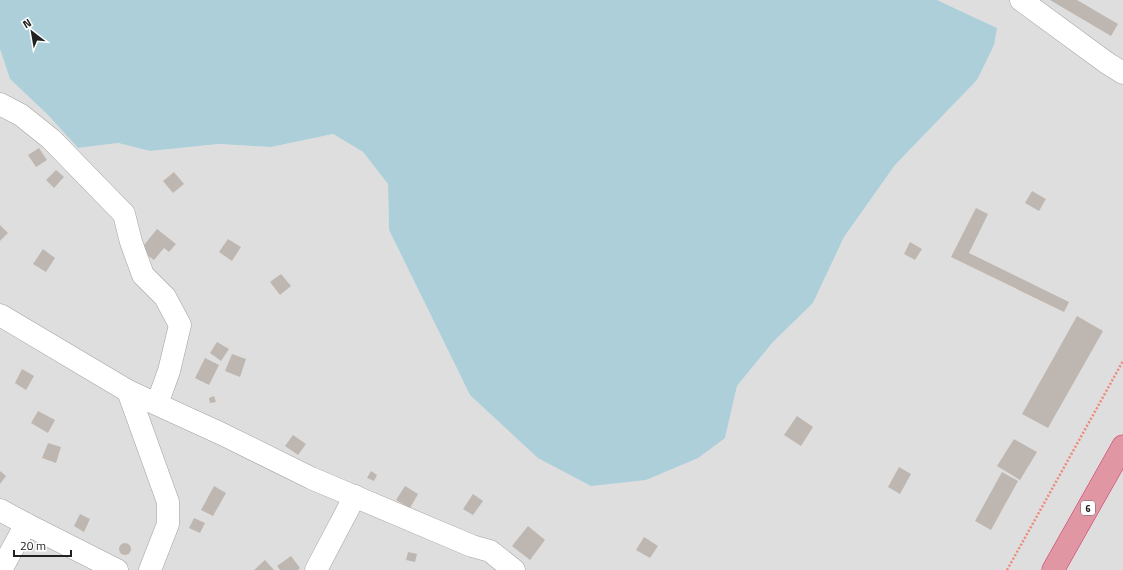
<svg xmlns="http://www.w3.org/2000/svg" width="1123" height="570" font-family="'Titillium Web',sans-serif">
	<rect width="100%" height="100%" fill="#f0eee8"/>
	<path fill="#dfdede" d="M937,0h186v570h-1123v-521l10,30 38,36 30,33 40,-5 32,8 69,-7 52,3 62,-13 30,18 25,32 1,46 81,165 255,43 12,-52 36,-44 40,-39 31,-66 51,-72 82,-85 20,-52z"/>
	<path fill="#accfda" d="M0,0h937l60,28 -3,17 -17,35 -82,85 -51,72 -31,66 -40,39 -36,44 -12,52 -27,20 -52,22 -55,6 -53,-28 -68,-63 -81,-165 -1,-46 -25,-32 -30,-18 -62,13 -52,-3 -69,7 -32,-8 -40,5 -30,-33 -38,-36 -10,-30z"/>
	<g fill="#beb7b1">
		<path d="M1050,0h27l41,24 -7,12z"/>
		<path d="M39,148l8,12 -11,7 -8,-12z"/>
		<path d="M56,170l8,7 -10,11 -8,-8z"/>
		<path d="M174,172l10,12 -11,9 -10,-12z"/>
		<path d="M1032,191l14,8 -7,12 -14,-8z"/>
		<path d="M976,208l12,6 -19,39 100,49 -5,10 -113,-55z"/>
		<path d="M0,225l8,8 -8,8z"/>
		<path d="M157,229l19,15 -7,8 -5,-4 -10,12 -14,-10z"/>
		<path d="M228,239l13,8 -9,14 -13,-9z"/>
		<path d="M910,242l12,7 -7,11 -11,-6z"/>
		<path d="M43,249l12,9 -9,14 -13,-8z"/>
		<path d="M281,274l10,12 -11,9 -10,-13z"/>
		<path d="M1077,316l26,15 -55,97 -26,-14z"/>
		<path d="M217,342l12,7 -8,12 -11,-8z"/>
		<path d="M232,354l14,5 -6,18 -15,-6z"/>
		<path d="M205,358l14,7 -10,20 -14,-7z"/>
		<path d="M22,369l12,7 -8,14 -11,-7z"/>
		<path d="M214,396l2,6 -6,1 -1,-5z"/>
		<path d="M38,411l17,9 -7,13 -17,-10z"/>
		<path d="M797,416l16,11 -12,19 -17,-11z"/>
		<path d="M293,435l13,9 -8,11 -13,-9z"/>
		<path d="M1014,439l23,13 -17,28 -23,-14z"/>
		<path d="M48,443l13,4 -5,16 -14,-5z"/>
		<path d="M899,467l12,7 -11,20 -12,-7z"/>
		<path d="M0,471l6,5 -6,8z"/>
		<path d="M371,471l6,4 -3,6 -7,-3z"/>
		<path d="M1002,472l16,9 -27,49 -16,-9z"/>
		<path d="M214,486l12,7 -13,23 -12,-6z"/>
		<path d="M405,486l13,8 -8,14 -14,-8z"/>
		<path d="M473,494l10,7 -10,14 -10,-6z"/>
		<path d="M80,514l10,5 -6,13 -10,-6z"/>
		<path d="M194,518l11,5 -5,10 -11,-5z"/>
		<path d="M528,526l17,14 -15,20 -18,-14z"/>
		<path d="M644,537l14,9 -8,12 -14,-8z"/>
		<circle cx="125" cy="549" r="6"/>
		<path d="M408,552l9,2 -2,8 -9,-2z"/>
		<path d="M291,556l9,12 -2,2h-18l-3,-4z"/>
		<path d="M265,560l9,10h-20z"/>
	</g>
	<g fill="none" stroke-linecap="round" stroke-linejoin="round">
		<defs>
			<g id="street">
				<path d="M1021,0l86,63 16,10"/>
				<path d="M0,104l21,11 30,24 73,75 7,28 12,33 22,22 15,28 -11,46 -12,33"/>
				<path d="M0,315l128,76 94,43 89,44 161,68 18,5 24,19"/>
				<path d="M128,391l40,111v22l-18,46"/>
				<path d="M0,510l26,14 91,46"/>
				<path d="M1,570l25,-46"/>
				<path d="M316,570l39,-74"/>
			</g>
			<path id="highway" d="M1053,570l70,-124"/>
		</defs>
		<use href="#street" stroke="#a2a2a2" stroke-width="23"/>
		<use href="#highway" stroke="#cd3666" stroke-width="23"/>
		<path stroke="#ef897b" stroke-width="2.5" stroke-dasharray="2 2" stroke-linecap="butt" d="M1007,570l116,-209"/>
		<use href="#street" stroke="#fff" stroke-width="22"/>
		<use href="#highway" stroke="#e197a3" stroke-width="22"/>
	</g>
	<g text-anchor="middle" dominant-baseline="central" stroke-width="4" stroke-linejoin="round" paint-order="stroke">
		<rect fill="#fff" stroke="#646464" stroke-width="1" x="1081" y="501" width="14" height="14" rx="3"/>
		<g font-size="9" font-weight="bold" fill="#212121">
			<text x="1088" y="508">6</text>
		</g>
	</g>
	<g transform="translate(32 32) rotate(329)" stroke="#ffffff" stroke-width="3" paint-order="stroke">
	<path d="M0-3L7 15L0 10L-7 15Z" fill="#212121"/>
	<text y="-6" font-size="11" font-weight="bold" text-anchor="middle" fill="#212121">N</text>
	</g>
	<path d="M14 550v6h57v-6" fill="none" stroke="#212121" stroke-width="2"/>
	<text x="20" y="550" font-size="12" fill="#212121" stroke="#ffffff" stroke-width="3" paint-order="stroke">20 m</text>
</svg>
